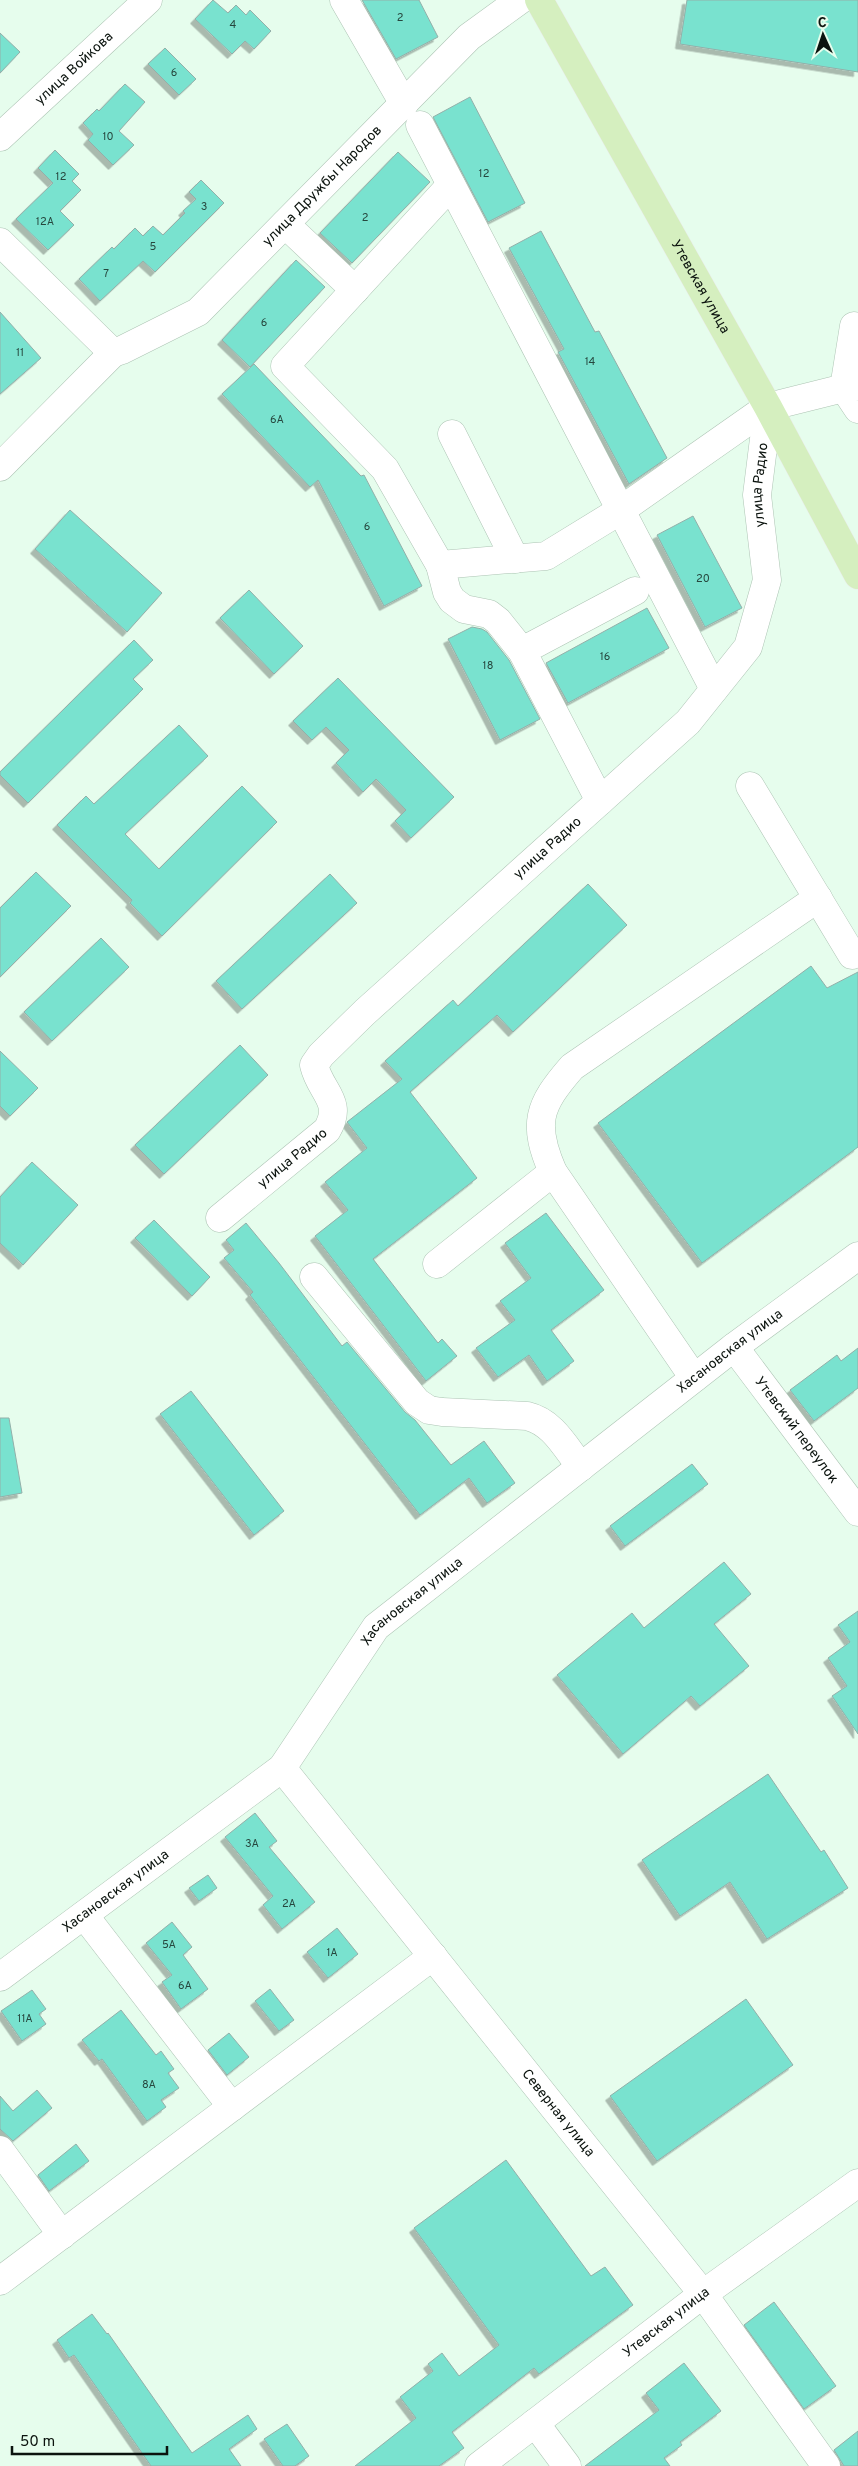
<svg xmlns="http://www.w3.org/2000/svg" width="858" height="2466" font-family="Overpass,sans-serif">
	<defs>
		<filter id="shadow"><feDropShadow dx="-4.5" dy="4.5" stdDeviation="0" flood-color="#0004"/></filter>
	</defs>
	<rect width="100%" height="100%" fill="#e6fded"/>
	<g fill="#79e2cf" stroke="#93afa9" filter="url(#shadow)">
		<path d="M213,0l15,13 8,-8 10,10 4,-5 21,21 -17,18 -9,-8 -13,13 -37,-35z"/>
		<path d="M362,0h57l19,37 -42,22z"/>
		<path d="M687,0h171v72l-178,-28z"/>
		<path d="M0,33l20,19 -20,21z"/>
		<path d="M165,48l31,31 -17,16 -31,-31z"/>
		<path d="M125,84l20,18 -26,29 15,14 -21,20 -25,-25 5,-6 -10,-11 14,-14 2,2z"/>
		<path d="M470,97l55,106 -37,19 -55,-105z"/>
		<path d="M55,150l24,24 -7,7 9,9 -21,21 14,14 -26,25 -32,-31 37,-36 -15,-15z"/>
		<path d="M398,152l32,30 -78,81 -32,-30z"/>
		<path d="M201,180l23,23 -69,69 -12,-11 -43,40 -21,-22 33,-32 2,2 21,-21 8,8 10,-10 10,9 22,-22 -2,-2 13,-12 -7,-7z"/>
		<path d="M541,231l54,101 4,-1 68,127 -38,26 -71,-132 6,-3 -55,-101z"/>
		<path d="M296,260l29,27 -75,80 -28,-27z"/>
		<path d="M0,312l41,46 -41,36z"/>
		<path d="M254,364l107,112 3,-1 58,111 -38,20 -66,-126 -8,7 -88,-93z"/>
		<path d="M70,510l92,83 -35,39 -92,-83z"/>
		<path d="M693,516l49,92 -37,19 -48,-92z"/>
		<path d="M249,590l54,56 -29,28 -54,-56z"/>
		<path d="M647,608l22,40 -101,55 -22,-40z"/>
		<path d="M472,627l10,2 5,3 22,28 31,59 -40,21 -52,-101z"/>
		<path d="M134,640l19,20 -20,19 10,10 -115,114 -28,-28v-3z"/>
		<path d="M338,678l116,119 -43,41 -16,-17 11,-11 -30,-31 -13,13 -27,-29 13,-13 -23,-23 -14,13 -19,-19z"/>
		<path d="M179,725l29,31 -83,78 34,35 83,-83 35,36 -115,114 -32,-33 2,-3 -75,-75 29,-29 8,8z"/>
		<path d="M36,872l35,34 -71,71v-69z"/>
		<path d="M330,874l27,29 -115,106 -26,-28z"/>
		<path d="M588,884l39,41 -114,107 -16,-17 -87,77 67,86 -104,81 65,84 4,-4 15,17 -31,25 -111,-145 33,-26 -23,-28 42,-34 -20,-26 55,-43 -17,-18 68,-61 5,6z"/>
		<path d="M101,938l28,29 -77,74 -28,-29z"/>
		<path d="M811,966l16,22 31,-16v175l-156,116 -104,-140z"/>
		<path d="M240,1045l28,30 -104,99 -29,-29z"/>
		<path d="M0,1051l38,37 -28,28 -10,-10z"/>
		<path d="M32,1162l46,43 -55,60 -23,-22v-46z"/>
		<path d="M546,1213l58,77 -53,40 23,31 -27,20 -18,-26 -31,22 -22,-29 39,-28 -15,-19 31,-23 -26,-35z"/>
		<path d="M154,1220l56,57 -18,19 -57,-58z"/>
		<path d="M246,1223l33,40 63,83 5,-4 58,70 10,8 36,45 33,-24 31,42 -28,20 -18,-25 -49,37 -170,-220 3,-3 -29,-34 10,-8 -8,-10z"/>
		<path d="M858,1348v40l-44,33 -24,-31 47,-35 4,6z"/>
		<path d="M191,1391l93,120 -30,24 -94,-121z"/>
		<path d="M0,1418h9l13,75 -22,4z"/>
		<path d="M692,1464l16,20 -83,62 -15,-20z"/>
		<path d="M724,1562l27,32 -37,30 35,42 -49,40 -9,-10 -68,58 -66,-79 75,-62 12,15z"/>
		<path d="M858,1611v123l-26,-38 15,-10 -19,-28 22,-16 -12,-17z"/>
		<path d="M768,1774l53,78 3,-2 24,38 -81,51 -37,-57 -50,34 -38,-56z"/>
		<path d="M255,1813l22,28 -8,6 46,55 -33,27 -19,-24 10,-9 -48,-59z"/>
		<path d="M208,1875l9,13 -18,13 -10,-13z"/>
		<path d="M172,1922l20,25 -9,8 25,34 -27,20 -19,-27 10,-7 -26,-32z"/>
		<path d="M337,1928l21,26 -30,24 -21,-26z"/>
		<path d="M270,1989l24,31 -15,11 -24,-30z"/>
		<path d="M32,1990l14,19 -7,5 7,10 -24,17 -21,-30z"/>
		<path d="M746,1999l47,66 -136,96 -47,-65z"/>
		<path d="M121,2010l35,45 5,-4 13,18 -6,4 11,15 -18,12 5,7 -19,14 -45,-62 -3,2 -17,-21z"/>
		<path d="M229,2033l20,24 -22,18 -19,-25z"/>
		<path d="M37,2090l15,18 -39,33 -13,-12v-33l13,15z"/>
		<path d="M76,2144l13,17 -40,30 -11,-16z"/>
		<path d="M506,2160l85,116 14,-9 28,38 -94,69 -5,-6 -82,64 12,16 -25,18h-84l61,-48 -16,-21 33,-26 -5,-7 14,-11 17,23 40,-31 -85,-117z"/>
		<path d="M774,2302l62,84 -32,23 -60,-84z"/>
		<path d="M92,2314l15,20 1,-1 84,120 56,-38 9,14 -28,20 12,17h-90l-77,-111 -5,3 -12,-18z"/>
		<path d="M684,2363l37,48 -41,31 2,3 -18,13 6,8h-85l74,-56 -13,-17z"/>
		<path d="M287,2424l22,32 -14,10h-12l-19,-27z"/>
		<path d="M858,2431v35h-14l-10,-16z"/>
	</g>
	<g fill="none" stroke-linecap="round" stroke-linejoin="round">
		<defs>
			<g id="minor">
				<path d="M344,0l60,104"/>
				<path d="M420,125l294,564"/>
				<path id="s1" d="M0,137l148,-137"/>
				<path d="M451,185l-166,181 100,103 55,96 7,27 5,8 12,9 25,5 9,7 24,30"/>
				<path d="M285,224l70,66"/>
				<path id="s2" d="M0,242l107,105 6,6 9,-3 76,-38 271,-275 51,-37"/>
				<path d="M858,386l-14,2 14,21"/>
				<path d="M452,434l63,125"/>
				<path d="M0,467l113,-114"/>
				<path d="M440,565l106,-9 75,-46 147,-103 76,-19 10,-62"/>
				<path d="M750,786l102,169"/>
				<path d="M600,801l-78,-150 113,-60"/>
				<path id="s3" d="M220,1218l107,-88c17,-29 -7,-38 -13,-65l7,-10 44,-43 323,-290 60,-75 19,-67 -10,-85 11,-88"/>
				<path d="M437,1264l116,-92"/>
				<path d="M314,1277l103,125 12,8 13,2 85,4c26,6 38,31 54,51"/>
				<path id="s4" d="M734,1347l124,165"/>
				<path d="M694,1378l-141,-206c-21,-48 -15,-66 19,-105l246,-169"/>
				<path id="s5" d="M282,1768l421,526 123,172"/>
				<path d="M84,1915l148,192"/>
				<path id="s6" d="M0,1977l282,-209 94,-141 358,-280 124,-91"/>
				<path d="M0,2150l62,85"/>
				<path d="M0,2281l433,-325"/>
				<path d="M535,2423l32,43"/>
				<path id="s7" d="M479,2466l224,-172 155,-111"/>
			</g>
			<g id="major">
				<path id="s8" d="M539,0l229,407 90,168"/>
			</g>
		</defs>
		<use href="#minor" stroke="#adc4b4" stroke-width="29"/>
		<use href="#major" stroke="#ebecec" stroke-width="29"/>
		<use href="#minor" stroke="#fff" stroke-width="28"/>
		<use href="#major" stroke="#d5efbf" stroke-width="28"/>
	</g>
	<g text-anchor="middle" dominant-baseline="central" stroke-width="5" stroke-linejoin="round" paint-order="stroke">
		<g font-size="11" fill="#26473e">
			<text x="400" y="18">2</text>
			<text x="233" y="25">4</text>
			<text x="174" y="73">6</text>
			<text x="108" y="137">10</text>
			<text x="484" y="174">12</text>
			<text x="61" y="177">12</text>
			<text x="204" y="207">3</text>
			<text x="365" y="218">2</text>
			<text x="45" y="222">12А</text>
			<text x="153" y="247">5</text>
			<text x="106" y="274">7</text>
			<text x="264" y="323">6</text>
			<text x="20" y="353">11</text>
			<text x="590" y="362">14</text>
			<text x="277" y="420">6А</text>
			<text x="367" y="527">6</text>
			<text x="703" y="579">20</text>
			<text x="605" y="657">16</text>
			<text x="488" y="666">18</text>
			<text x="252" y="1844">3А</text>
			<text x="289" y="1904">2А</text>
			<text x="169" y="1945">5А</text>
			<text x="332" y="1953">1А</text>
			<text x="185" y="1986">6А</text>
			<text x="25" y="2019">11А</text>
			<text x="149" y="2085">8А</text>
		</g>
		<g font-size="14" fill="#0b130e" stroke="#e6fded">
			<text stroke="none"><textPath href="#s1" startOffset="101">улица Войкова</textPath></text>
			<text stroke="none"><textPath href="#s2" startOffset="430">улица Дружбы Народов</textPath></text>
			<text stroke="none"><textPath href="#s8" startOffset="329">Утевская улица</textPath></text>
			<text stroke="none"><textPath href="#s3" startOffset="978">улица Радио</textPath></text>
			<text stroke="none"><textPath href="#s3" startOffset="528">улица Радио</textPath></text>
			<text stroke="none"><textPath href="#s3" startOffset="94">улица Радио</textPath></text>
			<text stroke="none"><textPath href="#s6" startOffset="969">Хасановская улица</textPath></text>
			<text stroke="none"><textPath href="#s4" startOffset="104">Утевский переулок</textPath></text>
			<text stroke="none"><textPath href="#s6" startOffset="564">Хасановская улица</textPath></text>
			<text stroke="none"><textPath href="#s6" startOffset="144">Хасановская улица</textPath></text>
			<text stroke="none"><textPath href="#s5" startOffset="442">Северная улица</textPath></text>
			<text stroke="none"><textPath href="#s7" startOffset="236">Утевская улица</textPath></text>
		</g>
	</g>
	<g transform="translate(823 35) rotate(357)" stroke="#e6fded" stroke-width="4" paint-order="stroke">
	<path d="M0-4L9 19L0 12L-9 19Z" fill="#0b130e"/>
	<text y="-8" font-size="14" font-weight="bold" text-anchor="middle" fill="#0b130e">С</text>
	</g>
	<path d="M12 2446v8h155v-8" fill="none" stroke="#0b130e" stroke-width="2.5"/>
	<text x="20" y="2446" font-size="15" fill="#0b130e" stroke="#e6fded" stroke-width="4" paint-order="stroke">50 m</text>
</svg>
